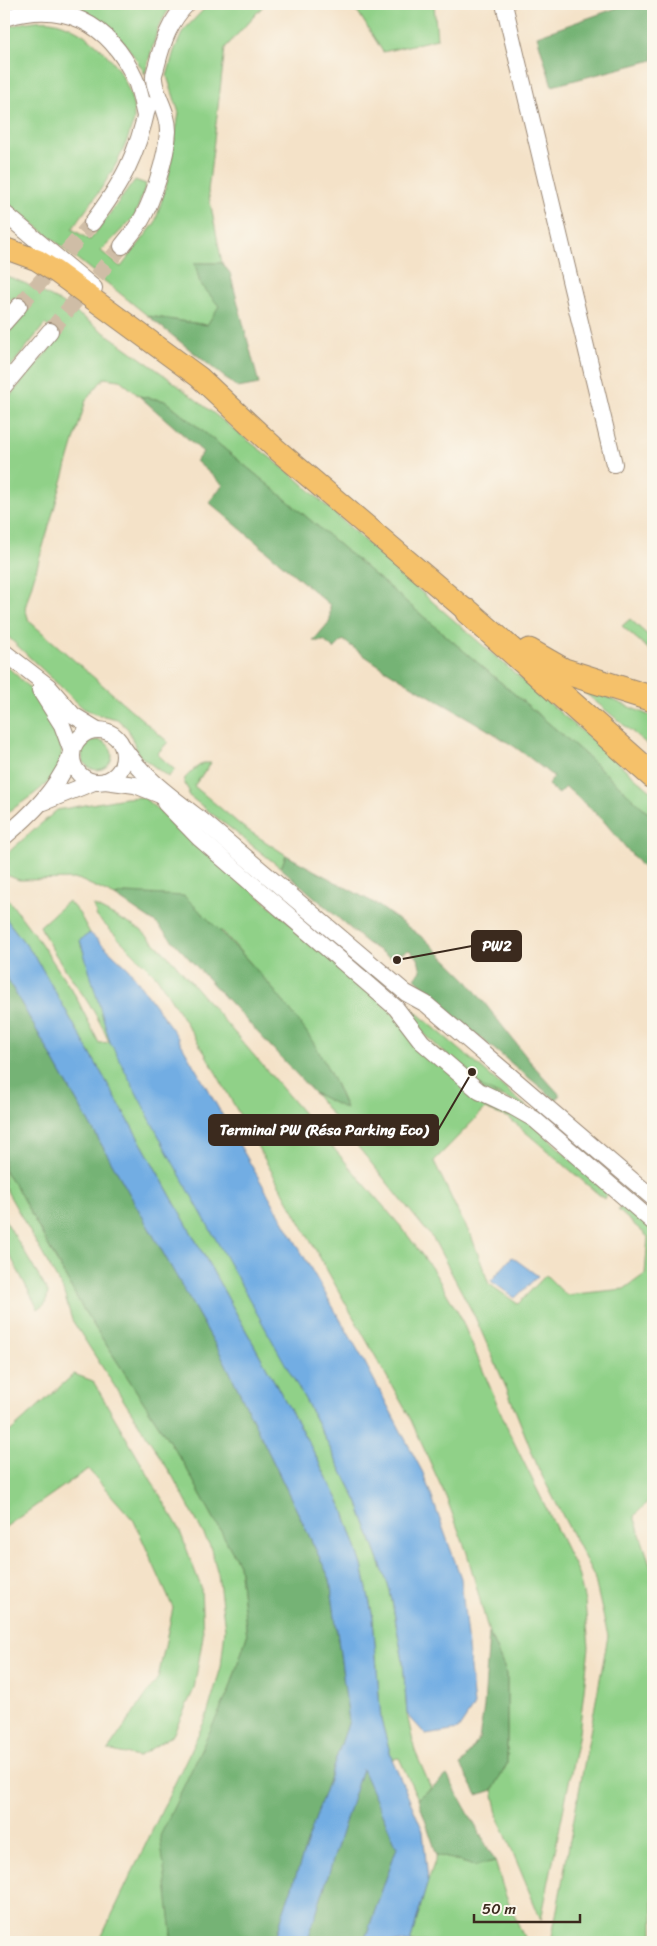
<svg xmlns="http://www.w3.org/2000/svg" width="657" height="1946" font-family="Sriracha,sans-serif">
	<rect width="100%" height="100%" fill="#fbf7ec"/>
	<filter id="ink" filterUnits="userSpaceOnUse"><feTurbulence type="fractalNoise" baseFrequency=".02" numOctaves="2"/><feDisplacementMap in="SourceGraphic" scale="10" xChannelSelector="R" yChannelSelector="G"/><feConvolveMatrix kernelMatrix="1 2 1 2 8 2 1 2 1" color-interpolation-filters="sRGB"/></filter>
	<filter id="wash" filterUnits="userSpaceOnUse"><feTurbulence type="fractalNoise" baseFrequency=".0096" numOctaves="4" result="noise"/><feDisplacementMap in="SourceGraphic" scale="20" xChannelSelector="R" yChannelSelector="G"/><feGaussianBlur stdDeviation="1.12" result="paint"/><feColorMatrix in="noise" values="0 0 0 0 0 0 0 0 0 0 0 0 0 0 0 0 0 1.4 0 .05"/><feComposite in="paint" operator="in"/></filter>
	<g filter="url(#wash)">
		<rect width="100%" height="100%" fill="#f4e2c8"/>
		<g fill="#90d188" stroke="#667e53">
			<path d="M64,4h108l-14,24 -13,46c-18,-32 -43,-62 -81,-70z"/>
			<path d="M209,4h56l-40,44 -17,143 14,72h-27l5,20 20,23 -13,19 -59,-9 -144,-116v-171c15,-6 36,-11 52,-7 39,10 80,56 78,98 -1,5 -4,10 -5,15 -12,35 -35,64 -57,94l18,11 45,-60 11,4 -11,32 -34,35 20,16 34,-44 13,-44 11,-66 -12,-37 7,-25 9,-20z"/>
			<path d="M340,4h94l3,35 -54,13 -25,-40z"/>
			<path d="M4,275l20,8 33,17 27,18 83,59 128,100 109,100 249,216v24l-73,-67 -298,-254 -116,-95 -27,-5 -19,-16 -16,-2 -18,22 -61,208 4,13 139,121 -11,12 18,16 -7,7 -29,-22 -11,-26 -11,-10 -22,-5 -12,-6 -79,-75v-230l55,-65 -14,-14 -41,51v-37l24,-28 -16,-13 -8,11z"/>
			<path d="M630,619l23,21v13l-31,-27z"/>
			<path d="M4,664c26,22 72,69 53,107 -9,16 -38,33 -53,44z"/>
			<path d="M573,683l80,34v32z"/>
			<circle cx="97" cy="755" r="15"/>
			<path d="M203,763h8l-17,23 49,41 43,28 -5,13 -93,-73 1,-4 -5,-8 1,-5 8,-8z"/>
			<path d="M143,797l230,197 24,24 136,106 74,69 -3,6 -95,-81 -24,-9 -51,52 24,51 14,26 17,46 29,20 28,-29 20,20 58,-6 21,-15 3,-37 -30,-27 6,-3 29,21v269l-19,19 19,57v369h-102l57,-306 -14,-60 -55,-106 -31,-78 -33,-75 -41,-77 -120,-147 32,15 -10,-23 -30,-53 -37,-48 -46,-52 -97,-39 -11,3 -37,-17 -59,1 -15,-6v-18l53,-46 68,-12z"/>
			<path d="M203,830l325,278 -45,-20z"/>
			<path d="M4,894l36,48 35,53 24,48 10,-1c-16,-42 -51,-75 -69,-116l28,-25 11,12 11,20 -10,8 16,48 261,512 33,89 13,71 4,53 8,37 16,37 -13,11 -19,-41 -7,1 -11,-39 -8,-102 -11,-53 -19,-56 -32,-62 -167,-299 -108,-190 -32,-42z"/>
			<path d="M93,905l48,25 31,30 231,269 30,41 27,46 49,116 69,141 7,29 4,45 -10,86 -38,187 -42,-101 -6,-29 14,-26v-90l-18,-41 -22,-80 -21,-56 -37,-81 -203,-361 -49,-78 -60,-60z"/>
			<path d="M4,1170l13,18 66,121 101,155 55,100 8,72 -18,55 -59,251h-71l107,-224 15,-51 4,-38 -7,-55 -8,-28 -37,-69 -101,-157 -9,-30 -59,-104z"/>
			<path d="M4,1218l44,74 -2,11 -8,6 -34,-65z"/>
			<path d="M74,1374l19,7 85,145 23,61 2,49 -9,53 -21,46 -35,22 -30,-7 50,-72 15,-70 -39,-87 -46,-52 -84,59v-91z"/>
			<path d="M437,1855l38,11 20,-5 10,33 21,48h-116l18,-61z"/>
		</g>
		<g fill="#74b374" stroke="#586e49">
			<path d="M628,4h25v56l-101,26 -15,-50z"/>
			<path d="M195,263h27l8,10 29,111 -21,4 -90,-72 59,9 12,-19 -19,-23z"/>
			<path d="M139,396l27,5 116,95 298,254 73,67v63l-51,-61 -36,-32 -7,7 -11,-9 6,-8c-13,-10 -26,-21 -39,-30 -57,-38 -118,-65 -172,-107l-9,9 -10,-8h-11l17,-20v-16l-121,-103 14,-17 -27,-24 7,-9z"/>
			<path d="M286,855l90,49 50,36 39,38 67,86 28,31 -4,5 -113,-93 -28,-29 6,-7 -3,-13 -9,-8 -19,7 -23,-14 -86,-75z"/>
			<path d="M126,893l58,3c44,41 85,85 121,134 17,24 30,52 41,79l-32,-16 -157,-169 -42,-28z"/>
			<path d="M4,973l220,387 106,219 19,142 -66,192 -8,29h-105l2,-9 -12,-97 69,-145 18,-55 -8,-72 -55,-100 -101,-155 -66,-121 -13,-18z"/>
			<path d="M489,1633l18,41v90l-14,26 -16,5 -16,-30 18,-26 5,-32z"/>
			<path d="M362,1768l35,79 -33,95h-57z"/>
			<path d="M447,1775l48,86 -20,5 -38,-11 -19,-56z"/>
		</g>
		<g fill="#72ade3" stroke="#566c80">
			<path d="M4,916l32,42 108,190 167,299 32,62 19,56 11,53 8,102 11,39 31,72 5,50 -18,61h-46l33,-95 -35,-78 -55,173h-32l8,-29 66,-192 -19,-142 -106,-219 -220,-387z"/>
			<path d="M90,933l38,35 47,65 188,326 60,114 38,105 13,128 -16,24 -32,5 -19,-21 -4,-53 -13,-71 -33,-89 -50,-98 -141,-253 -56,-108 -30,-102z"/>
			<path d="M512,1257l26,19 -23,22 -24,-17z"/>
		</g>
	</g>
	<g filter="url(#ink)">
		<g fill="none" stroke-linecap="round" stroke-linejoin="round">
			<g stroke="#cfbda6" stroke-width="16" stroke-dasharray="16 8" stroke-linecap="butt">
				<path d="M19,306l73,-83"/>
				<path d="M50,331l72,-85"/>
			</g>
			<defs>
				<g id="minor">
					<path d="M504,4l110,460"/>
					<path d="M4,18c59,-18 105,4 131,61 5,11 7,25 10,37"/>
					<path d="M4,213l90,75"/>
					<path d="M92,223c31,-41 45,-68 56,-118"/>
					<path d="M122,246c5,-7 11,-13 16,-21 14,-20 29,-70 30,-94 0,-21 -13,-35 -14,-52 -1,-4 2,-10 3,-15 6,-23 13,-43 30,-60"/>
					<path d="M4,323l15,-17"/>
					<path d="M4,386l46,-55"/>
					<path d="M4,652l44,34 25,29 23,14"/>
					<path d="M40,690l22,35 10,27"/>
					<circle cx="98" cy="756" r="26"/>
					<path d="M123,747c20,31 52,53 81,75l202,171 20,11 227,194"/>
					<path d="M105,781l30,4 30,12"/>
					<path d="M44,802l50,-20"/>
					<path d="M165,803l34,35 197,170 26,34 57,49 34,16 21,12 119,103"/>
					<path d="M4,837c28,-23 52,-47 67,-81"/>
				</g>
				<path id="major" d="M4,248l33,12 19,12 143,105 76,71 193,164"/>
				<g id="highway">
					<path d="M468,612l185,164"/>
					<path d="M529,651l35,20 89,28"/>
				</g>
			</defs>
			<use href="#minor" stroke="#988673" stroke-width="18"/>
			<use href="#major" stroke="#988673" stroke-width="23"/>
			<use href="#highway" stroke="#988673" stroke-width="27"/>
			<use href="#minor" stroke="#fff" stroke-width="16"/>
			<use href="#major" stroke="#f5c16b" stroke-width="21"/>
			<use href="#highway" stroke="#f5c16b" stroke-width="25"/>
		</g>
	</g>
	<path fill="none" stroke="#3b2a1e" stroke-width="2" d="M397 960L472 946M472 1072L438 1130"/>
	<g fill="#3b2a1e" stroke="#fbf7ec" stroke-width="2">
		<circle cx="397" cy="960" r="5"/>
		<circle cx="472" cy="1072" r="5"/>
	</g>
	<g fill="#3b2a1e" stroke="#3b2a1e" stroke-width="2">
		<rect x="472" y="931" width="49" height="30" rx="5"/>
		<rect x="209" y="1115" width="229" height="30" rx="5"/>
	</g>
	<g font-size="15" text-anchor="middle" font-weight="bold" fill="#fff">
		<text x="497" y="951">PW2</text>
		<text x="324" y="1135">Terminal PW (Résa Parking Eco)</text>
	</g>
	<rect width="657" height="1946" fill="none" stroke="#fbf7ec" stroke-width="20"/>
	<path d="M474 1914v8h106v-8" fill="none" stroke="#3b2a1e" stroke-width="2.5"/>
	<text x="482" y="1914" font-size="15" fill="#3b2a1e" stroke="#fbf7ec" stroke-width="4" paint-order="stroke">50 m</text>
</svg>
